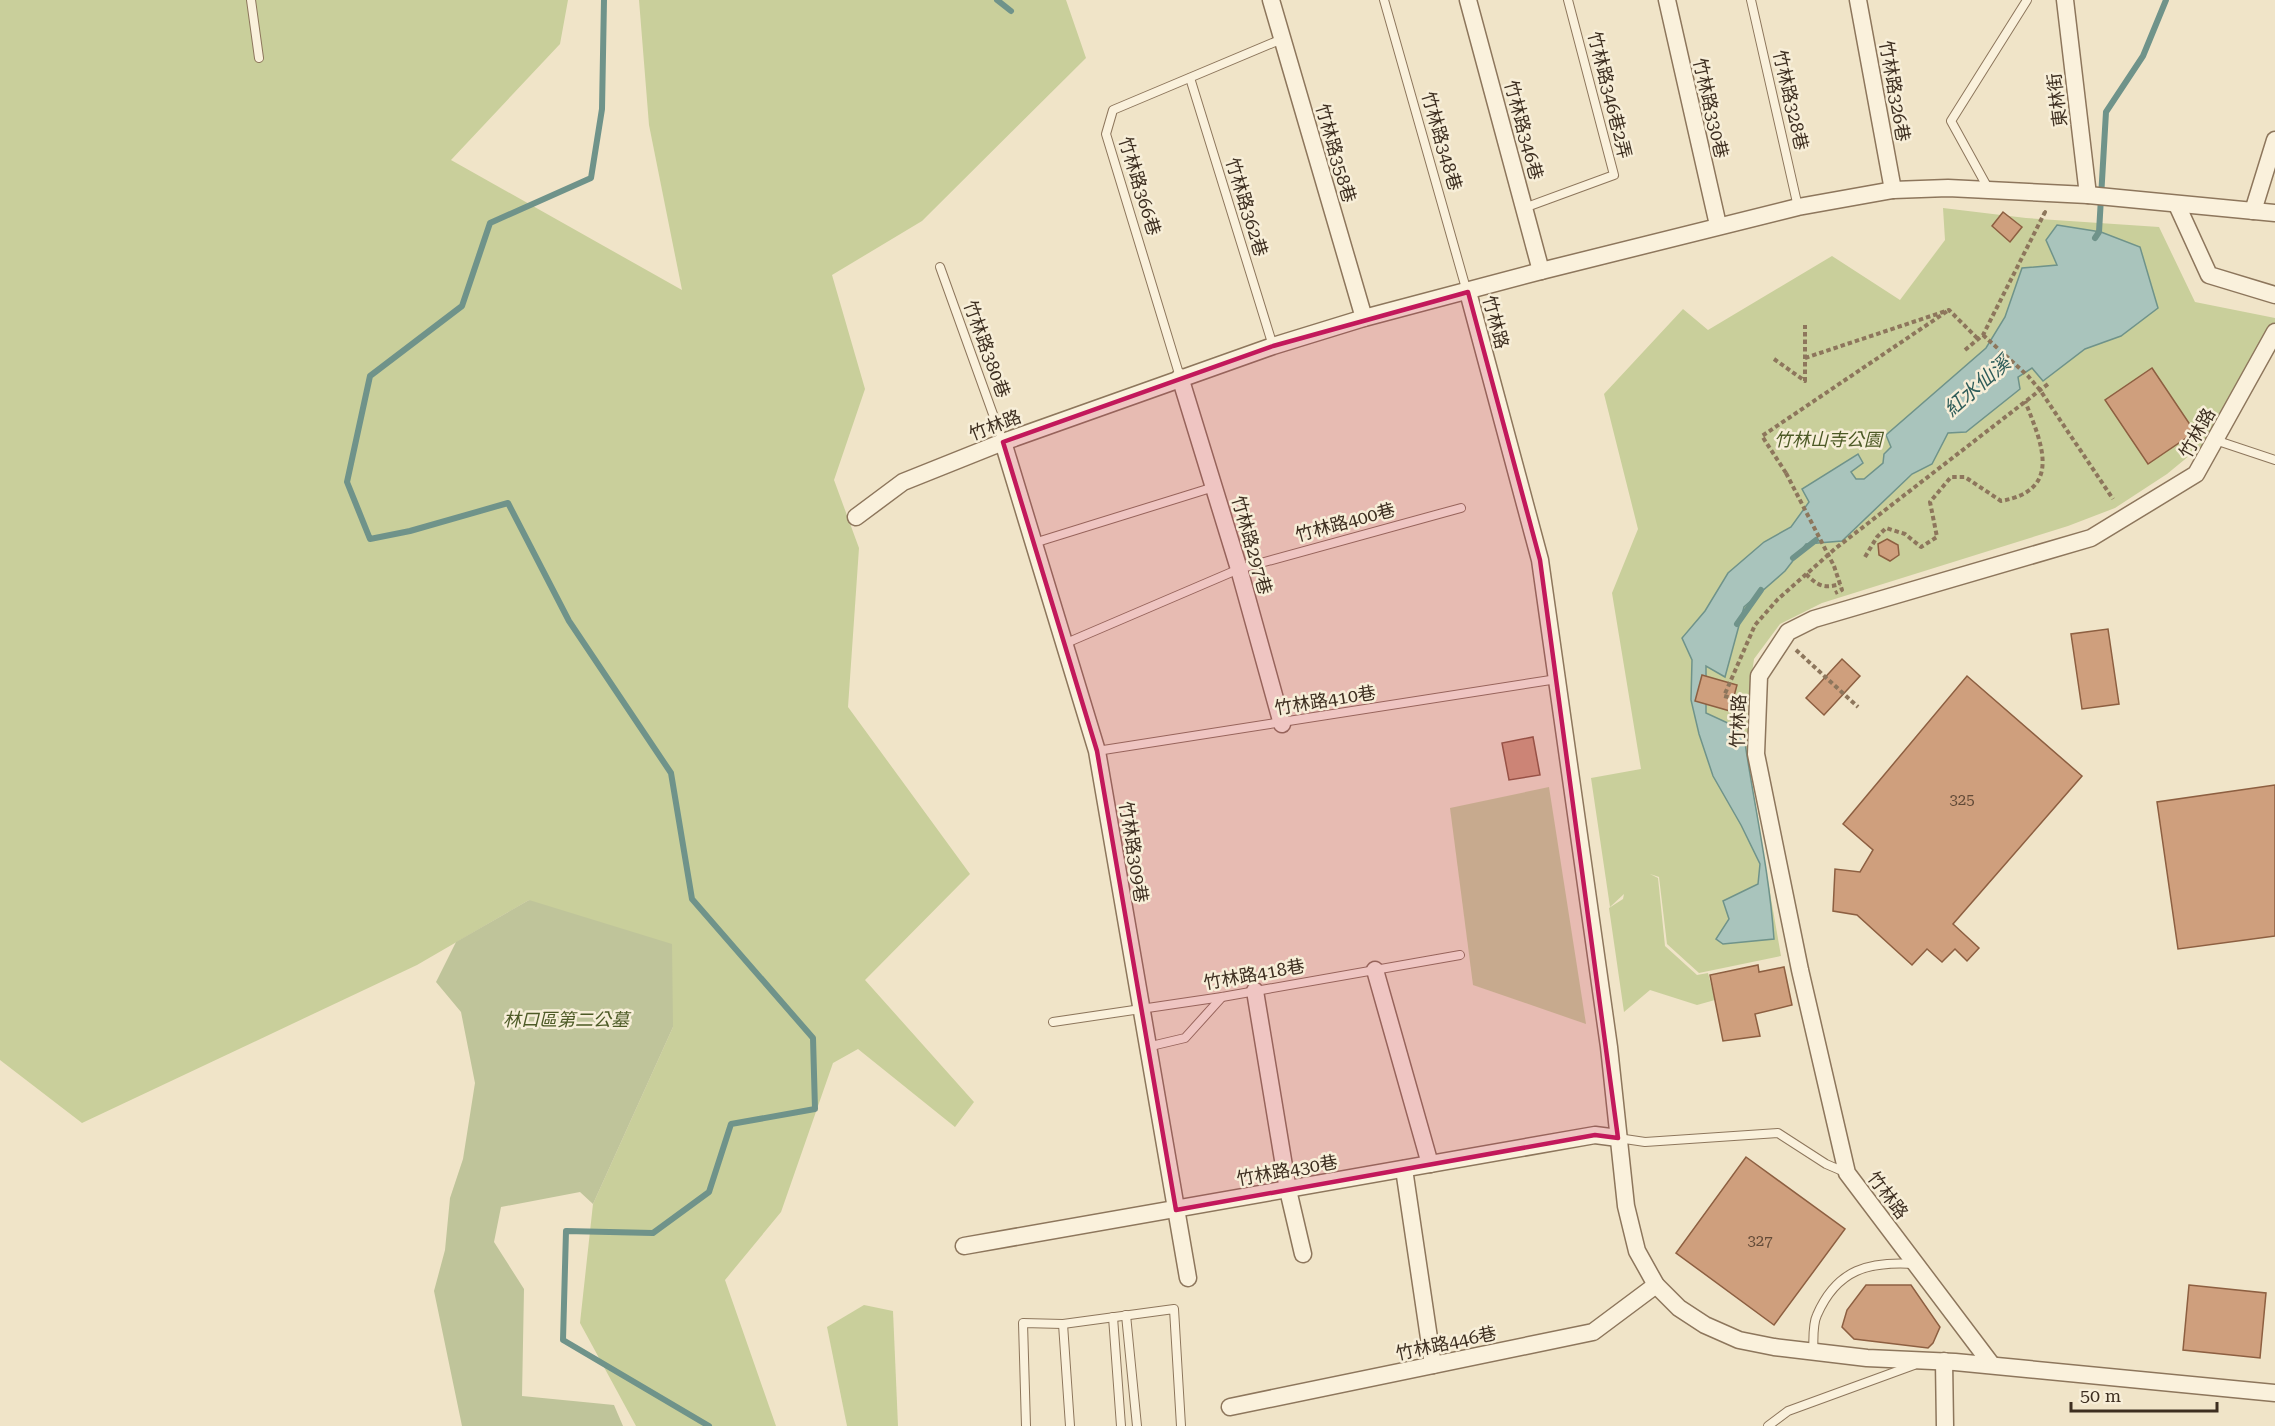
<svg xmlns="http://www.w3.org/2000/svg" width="2275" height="1426" font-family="'Roboto Serif','Noto Sans TC',serif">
	<rect width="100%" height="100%" fill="#f0e4c8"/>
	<g fill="#c9cf9b">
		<path d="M0,0h568l-8,44 -109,116 231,130 -33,-165 -10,-125h427l20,58 -164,163 -90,54 33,114 -31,91 25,68 -11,159 122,167 -105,106 109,122 -19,25 -97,-78 -25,14 -52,149 -56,68 51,146h-140l-56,-103 13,-119 80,-177 -144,-127 -112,65 -335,158 -82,-63z"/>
		<path d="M1943,208l83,10 133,9 36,75 80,16v8l-63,111 -45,37 -52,34 -47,18 -246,77 -42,21 -26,35 -7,49 3,70 31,178 -82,17 -32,-29 -8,-67 -9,-3 8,4 7,68 32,29 11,-2 7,27 -18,5 -47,-15 -26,22 -15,-104 14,-9 1,-5 -14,13 -19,-129 50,-9 -29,-176 26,-64 -34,-135 79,-85 25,21 124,-74 68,44 45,-60z"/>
		<path d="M1549,787l37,237 -113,-39 -23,-177z"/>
		<path d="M864,1305l29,6 5,115h-51l-20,-99z"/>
	</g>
	<path fill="#bfc49a" d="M529,900l143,44 1,83 -80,177 -13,-12 -79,15 -7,35 30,47 -2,107 92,9 9,21h-161l-28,-135 11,-41 5,-52 13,-39 12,-76 -14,-71 -25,-30 20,-40z"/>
	<path fill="#a9c4bc" stroke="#6f938a" stroke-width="1.5" d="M2057,225l44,7 39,15 18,61 -37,28 -36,13 -42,32 -11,-13 -14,9 2,12 -54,43 -18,1 -16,31 -20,10 -70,67 -36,3 -21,27 -41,36 -19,70 -19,-11v47l37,17c10,70 26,138 31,209l-51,5 -7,-5 13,-20 -6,-18 35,-17 2,-20 -19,-39 -28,-49 -14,-42 -8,-34 1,-40 -10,-22 23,-27 23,-38 36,-31 27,-15 18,-25 -7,-13 56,-35 5,9 -12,9 5,7h8l19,-16 1,-9 7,-7 -5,-12 100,-87 19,-31 17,-49 35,-3 -11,-25z"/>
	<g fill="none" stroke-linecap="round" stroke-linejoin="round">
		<g stroke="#6f938a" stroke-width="6">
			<path d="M604,0l-2,109 -11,69 -101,45 -28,83 -92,70 -23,106 23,57 40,-8 98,-28 61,118 102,152 21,126 121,139 2,71 -84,15 -22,68 -56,41 -87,-2 -3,109 146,86"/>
			<path d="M997,0l14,11"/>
			<path d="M2095,238l4,-6 7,-120 37,-56 23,-56"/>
			<path d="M1793,558l23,-18"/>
			<path d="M1737,624l24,-34"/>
		</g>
	</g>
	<g fill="#cf9f7d" stroke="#8d5f41" stroke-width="1.5">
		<path d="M2003,212l19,15 -12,15 -18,-16z"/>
		<path d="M2152,368l43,64 -47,32 -43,-64z"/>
		<path d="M1887,539l11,6 1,10 -9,6 -11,-6 -1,-11z"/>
		<path d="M2108,629l11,75 -37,5 -11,-75z"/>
		<path d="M1842,659l18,17 -36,39 -18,-17z"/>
		<path d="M1702,675l35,10 -7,26 -35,-10z"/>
		<path d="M1967,676l115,100 -129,148 26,24 -12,13 -12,-12 -13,13 -15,-13 -15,16 -55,-50 -24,-4 2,-42 25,3 13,-22 -30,-26z"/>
		<path d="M1533,737l7,38 -31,5 -7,-37z"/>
		<path d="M2275,785v151l-97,13 -21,-147z"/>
		<path d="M1758,965l1,7 25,-5 8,38 -37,9 5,22 -37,5 -13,-66z"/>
		<path d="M1746,1157l99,72 -71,96 -98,-72z"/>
		<path d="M1866,1285h45l29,42 -7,16 -5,5 -74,-9 -12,-12 5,-17z"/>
		<path d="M2189,1285l77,8 -6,65 -77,-8z"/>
	</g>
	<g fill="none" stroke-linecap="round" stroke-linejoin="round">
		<defs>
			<g id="lane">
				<path d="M251,0l8,58"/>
				<path d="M1384,0l83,292"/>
				<path d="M1751,0l47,207"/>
				<path d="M1190,78l83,268"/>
				<path d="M1989,190l-38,-69 76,-121"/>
				<path d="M1524,208l90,-33 -46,-175"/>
				<path d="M940,267l63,175"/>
				<path d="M1180,377l-74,-243 7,-24 169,-71"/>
				<path d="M2215,440l60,20"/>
				<path d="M1034,543l180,-56"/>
				<path d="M1064,644l175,-75 222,-61"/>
				<path d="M1097,751l460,-72"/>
				<path d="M1053,1022l169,-25 238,-42"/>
				<path d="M1147,1047l38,-9 37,-41"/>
				<path d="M1618,1138l27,4 133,-9 48,31 21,9"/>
				<path d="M1126,1315l11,111"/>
				<path d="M1113,1317l8,109"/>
				<path d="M1063,1324l7,102"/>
				<path d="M1813,1352c1,-11 -1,-27 4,-37 20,-46 52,-54 98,-51"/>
				<path d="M1026,1426l-3,-103 40,1 111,-15 7,117"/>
				<path d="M1768,1426l20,-15 126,-46"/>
			</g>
			<g id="street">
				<path d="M1271,0l93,318"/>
				<path d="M1468,0l73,271"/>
				<path d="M1667,0l51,225"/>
				<path d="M1858,0l35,190"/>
				<path d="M2065,0l23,195"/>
				<path d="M2177,205l32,70 66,20"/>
				<path d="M2253,211l22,-71"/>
				<path d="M1468,292l72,268 69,487 17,159 11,45 19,34 23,23 26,17 34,15 35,7 93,11 88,4 320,31"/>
				<path d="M1180,377l59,192 43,155"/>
				<path d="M1003,442l94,309 91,527"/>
				<path d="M856,517l47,-35 100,-40 270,-96 91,-28 177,-47 257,-64 95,-17 55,-2 140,7 187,18"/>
				<path d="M1375,970l55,194"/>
				<path d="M1255,991l33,199 15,64"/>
				<path d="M1404,1169l29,196"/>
				<path d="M964,1246l631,-111 23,3"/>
				<path d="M1944,1361l1,65"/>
				<path d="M1992,1365l-145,-192 -47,-203 -44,-216 3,-78 29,-44 26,-13 277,-81 105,-64 79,-142"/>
				<path d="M1230,1407l363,-75 63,-47"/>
			</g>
		</defs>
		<use href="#lane" stroke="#8d765c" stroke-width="10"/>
		<use href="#street" stroke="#8d765c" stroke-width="19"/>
		<g stroke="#8d765c" stroke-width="4" stroke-dasharray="4.5 3" stroke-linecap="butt">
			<path d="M1983,335l45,41 12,14 73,109"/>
			<path d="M1965,350l18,-15 62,-123h-3"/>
			<path d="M1805,358l144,-48 29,29"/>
			<path d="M1774,359l31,22v-56"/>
			<path d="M1786,473l-24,-37 187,-126"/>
			<path d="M1865,557l12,-20 9,-9 19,6 16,13 16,-10 -7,-35 21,-25h14l36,24c63,-11 40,-59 24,-100"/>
			<path d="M1834,566l8,24 -7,3"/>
			<path d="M1806,574c12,12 18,15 34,10"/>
			<path d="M1796,650l62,57"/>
			<path d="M1743,701l-19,-5 31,-71 23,-26 58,-51 212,-164"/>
		</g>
		<use href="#lane" stroke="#faf1dc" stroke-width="8"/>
		<use href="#street" stroke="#faf1dc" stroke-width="16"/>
		<path stroke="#8d765c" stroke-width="4" stroke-dasharray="4.5 3" stroke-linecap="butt" d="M1786,473l48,93"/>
	</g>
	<path fill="#c2185b" fill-opacity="0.2" stroke="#c2185b" stroke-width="4.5" stroke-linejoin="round" d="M1468,292l72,268 78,578 -23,-3 -419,75 -79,-459 -94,-309 270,-96z"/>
	<g text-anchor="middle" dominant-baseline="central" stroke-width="5" stroke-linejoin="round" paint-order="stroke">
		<g font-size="15" fill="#624a37">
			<text x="1962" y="800">325</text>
			<text x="1760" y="1241">327</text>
		</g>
		<g font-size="18" fill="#3d2e20" stroke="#f7eed8">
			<text transform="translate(1895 91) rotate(80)">竹林路326巷</text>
			<text transform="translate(1610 95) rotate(76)">竹林路346巷2弄</text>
			<text transform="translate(1791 100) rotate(77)">竹林路328巷</text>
			<text transform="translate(2057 100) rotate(-97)">東林街</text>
			<text transform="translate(1711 108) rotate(77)">竹林路330巷</text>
			<text transform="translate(1524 130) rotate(75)">竹林路346巷</text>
			<text transform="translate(1442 141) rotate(74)">竹林路348巷</text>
			<text transform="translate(1336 153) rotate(74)">竹林路358巷</text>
			<text transform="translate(1140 186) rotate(73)">竹林路366巷</text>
			<text transform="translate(1247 207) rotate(73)">竹林路362巷</text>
			<text transform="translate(1496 322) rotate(75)">竹林路</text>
			<text transform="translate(987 349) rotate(70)">竹林路380巷</text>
			<text transform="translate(995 425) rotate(-21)">竹林路</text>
			<text transform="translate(2197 433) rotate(-61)">竹林路</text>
			<text transform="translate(1345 522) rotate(-15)">竹林路400巷</text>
			<text transform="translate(1252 545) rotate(74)">竹林路297巷</text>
			<text transform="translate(1325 700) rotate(-9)">竹林路410巷</text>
			<text transform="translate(1738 721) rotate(-88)">竹林路</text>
			<text transform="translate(1134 852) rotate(81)">竹林路309巷</text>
			<text transform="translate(1254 974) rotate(-10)">竹林路418巷</text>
			<text transform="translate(1287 1170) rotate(-10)">竹林路430巷</text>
			<text transform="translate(1888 1195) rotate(53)">竹林路</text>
			<text transform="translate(1446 1343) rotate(-12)">竹林路446巷</text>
		</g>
		<g font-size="18" font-style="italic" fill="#4d5a26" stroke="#f7eed8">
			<text x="1828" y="439">竹林山寺公園</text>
			<text x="566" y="1019">林口區第二公墓</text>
		</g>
		<g font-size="20" font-style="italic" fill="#2f5d5a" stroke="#f7eed8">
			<text transform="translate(1977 386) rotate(-41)">紅水仙溪</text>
		</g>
	</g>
	<path d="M2071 1402v9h146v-9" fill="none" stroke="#3d2e20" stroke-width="3"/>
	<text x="2080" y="1402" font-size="18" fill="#3d2e20" stroke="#f7eed8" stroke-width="4.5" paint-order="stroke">50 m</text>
</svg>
